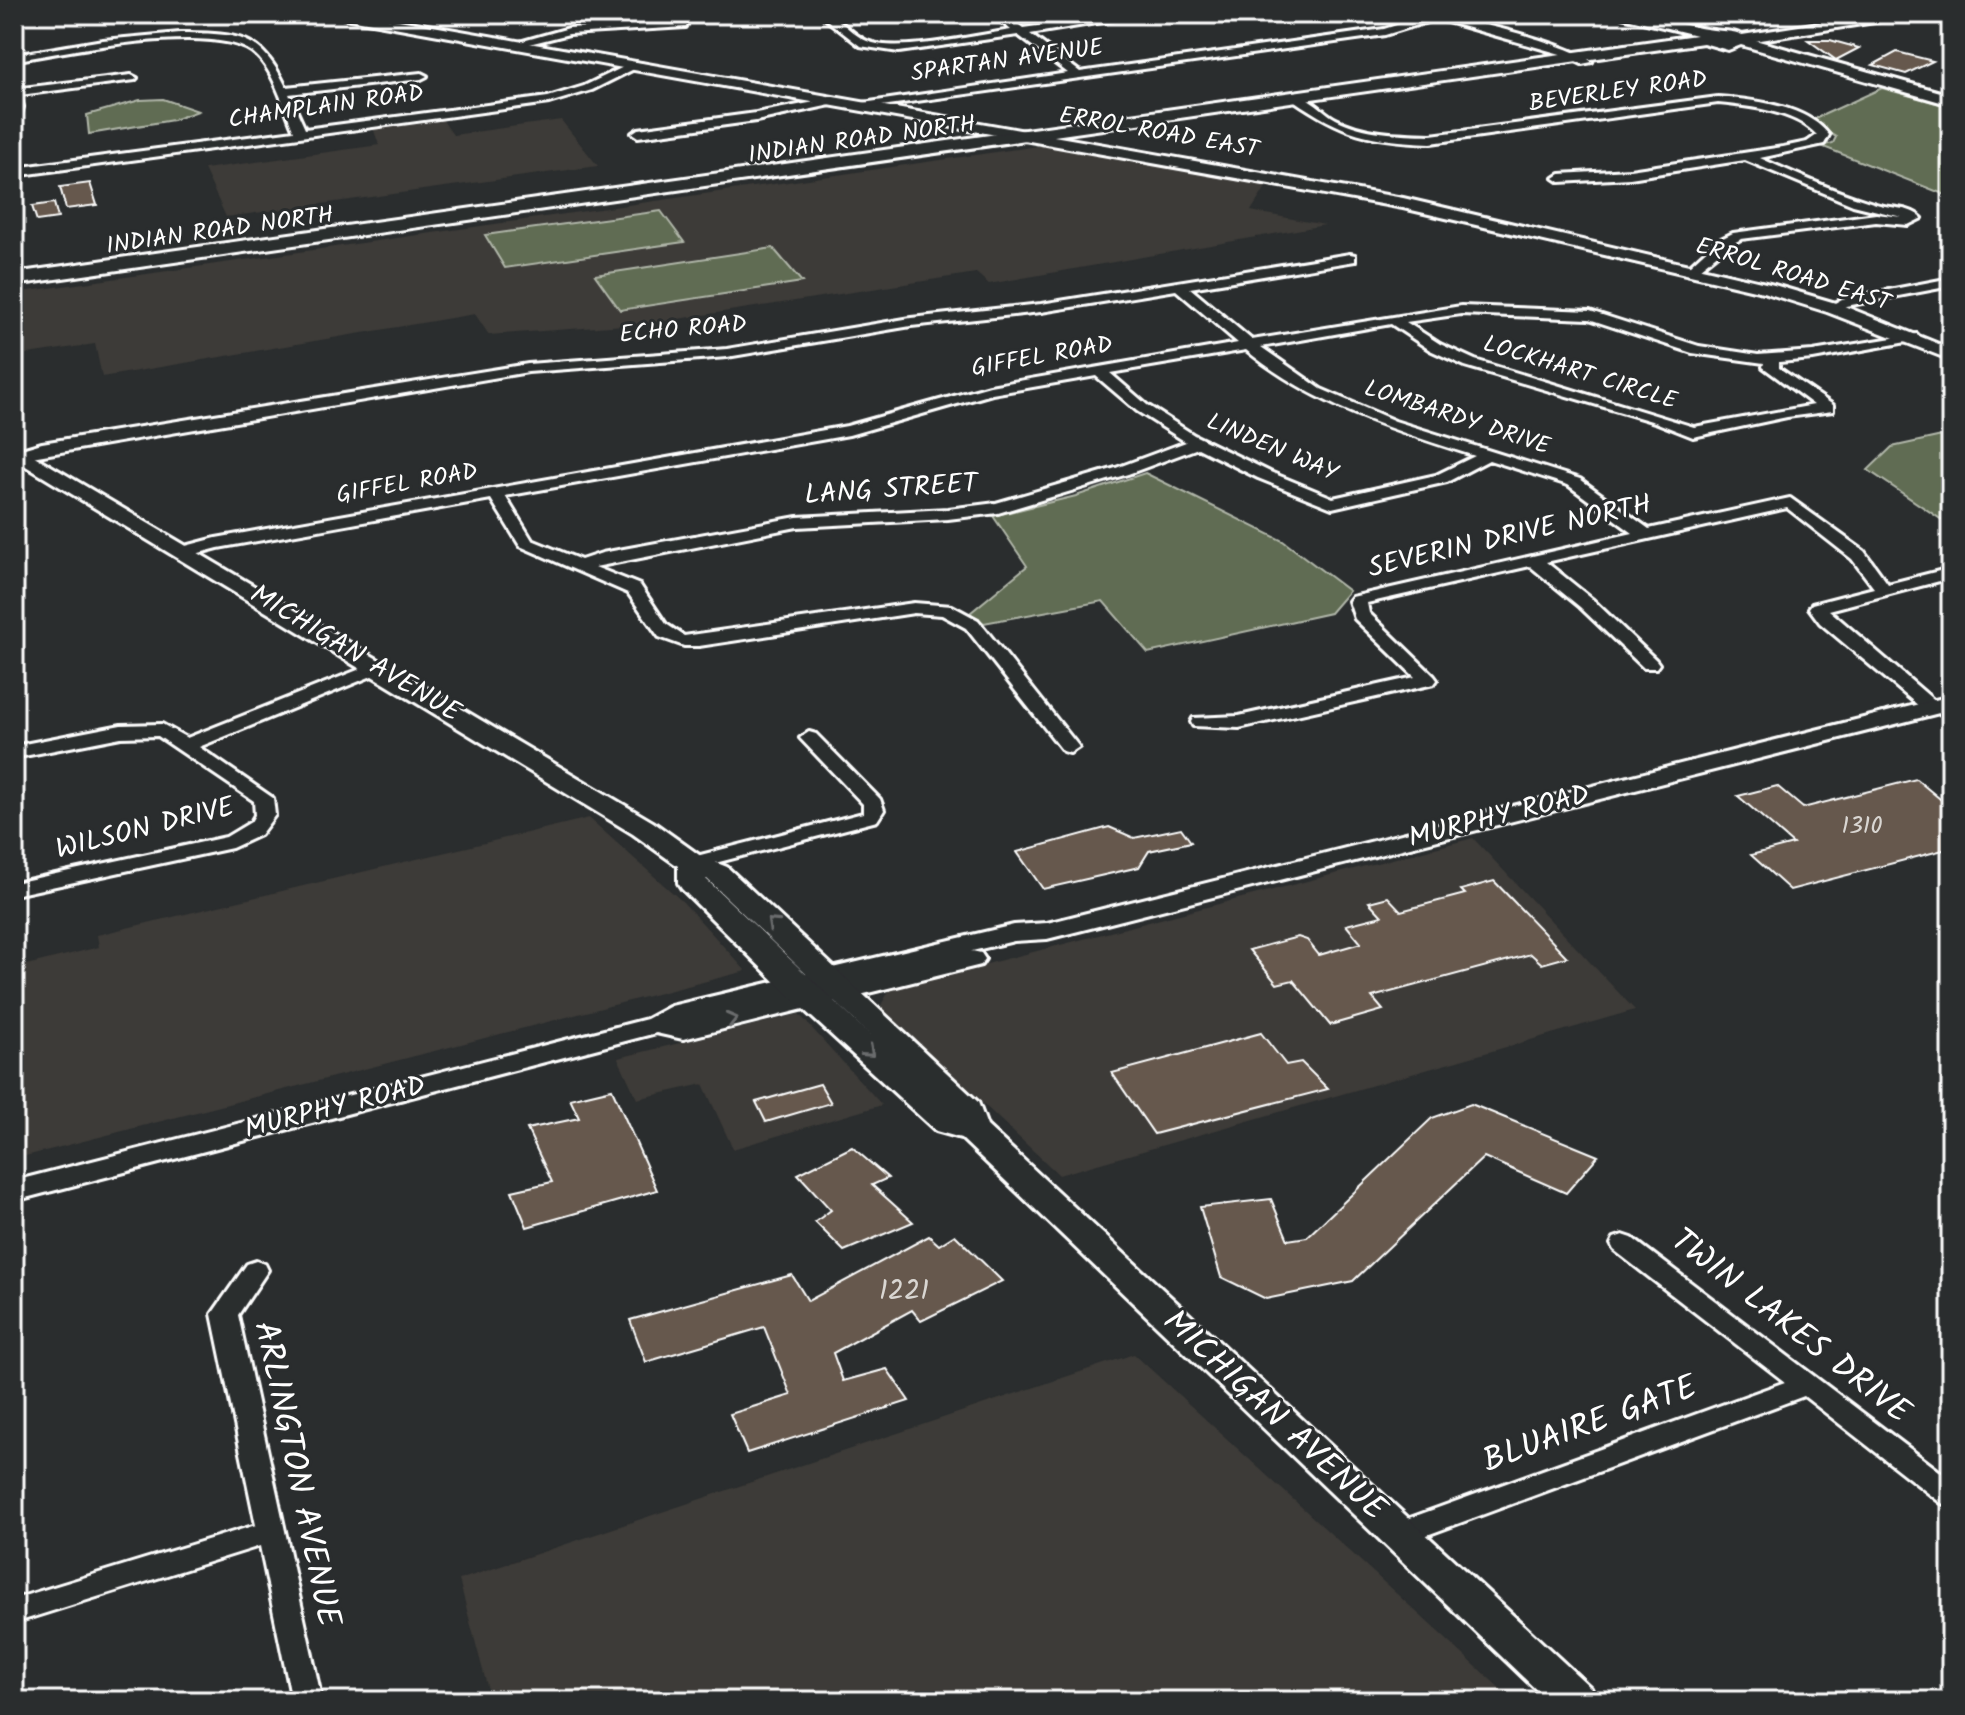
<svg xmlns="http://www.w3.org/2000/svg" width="1965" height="1715" font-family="Kalam,sans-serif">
	<rect width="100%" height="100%" fill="#2a2d2e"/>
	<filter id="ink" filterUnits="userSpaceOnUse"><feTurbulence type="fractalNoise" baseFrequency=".0125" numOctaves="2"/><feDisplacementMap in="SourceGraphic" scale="16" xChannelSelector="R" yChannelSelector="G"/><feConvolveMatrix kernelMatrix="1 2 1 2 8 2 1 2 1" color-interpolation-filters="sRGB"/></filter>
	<g filter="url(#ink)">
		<g fill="#3c3a37">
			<path d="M442,119l11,16 108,-15 37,46 -372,51 -22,-48 175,-24 -6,-17z"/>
			<path d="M1052,144l216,40 -17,27 74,14 -336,59 -13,-11 -324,50 -163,12 -14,-21 -373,63 -7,-33 -81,12v-63z"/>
			<path d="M589,818l94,84 63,69 -732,188v-191l85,-21 -2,-12z"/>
			<path d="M1473,838l162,172 -576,165 -179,-168 10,-18z"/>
			<path d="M799,1014l83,91 -149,44 -30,-65 -66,15 -19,-41z"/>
			<path d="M1134,1354l380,347h-1023l-32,-121z"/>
		</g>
		<g fill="#616c53" stroke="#b0b6a9" stroke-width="2">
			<path d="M1882,88l69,19v90l-130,-51 12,-3 3,-6 -26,-16z"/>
			<path d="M163,99l35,12 -25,9 -84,14 -2,-19 53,-15z"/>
			<path d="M661,211l23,31 -179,26 -20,-33z"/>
			<path d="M773,248l29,34 -182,28 -25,-35z"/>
			<path d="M1951,434v92l-83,-56 24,-23z"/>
			<path d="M1145,473l138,68 66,50 -19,22 -182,40 -45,-52 -119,22 -14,-10 57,-47 -34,-50 83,-20z"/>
		</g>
		<g fill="#66594d" stroke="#fff" stroke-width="2">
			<path d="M1808,40h22l29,8 -23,12z"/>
			<path d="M1897,52l36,9 -27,13 -33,-9z"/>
			<path d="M90,183l7,22 -31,4 -6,-22z"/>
			<path d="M54,203l4,15 -21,3 -5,-15z"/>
			<path d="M1916,779l35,29v40l-161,42 -39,-35 42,-11 -55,-48 39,-10 26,22z"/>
			<path d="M1109,827l25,11 47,-10 10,14 -42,9 -10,16 -96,22 -26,-37z"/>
			<path d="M1494,881l73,76 -25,7 -11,-10 -159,43 11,13 -53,15 -37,-45 -16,4 -28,-34 49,-13 9,3 12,15 42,-12 -15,-18 36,-9 -13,-14 19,-5 13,14 64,-17 -4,-4z"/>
			<path d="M1261,1033l25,32 15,-3 27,27 -174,45 -42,-61z"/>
			<path d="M820,1084l11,19 -65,19 -10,-20z"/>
			<path d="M612,1089l45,101 -130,37 -15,-36 40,-9 -25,-53 52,-11 -9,-19z"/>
			<path d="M1471,1104l127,52 -32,37 -82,-36 -131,124 -87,18 -45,-22 -21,-70 71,-8 17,41 19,-3 125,-119z"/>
			<path d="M852,1147l36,31 -16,7 41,37 -69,29 -29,-29 16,-12 -33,-36z"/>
			<path d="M955,1235l47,46 -81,40 -9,-11 -79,43 10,28 44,-12 22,32 -162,52 -17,-39 61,-19 -27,-68 -118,35 -16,-42 162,-45 16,26 121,-65 10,9z"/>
		</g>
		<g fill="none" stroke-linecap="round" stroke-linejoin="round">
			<defs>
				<g id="minor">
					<path d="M14,14h9l-9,3z"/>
					<path d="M819,14c21,0 29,19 48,27 29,13 110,-6 144,-11l-19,-16h12l19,14 101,-14h27l-121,20 50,38 304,-43 41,-13 -1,-2c27,0 144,29 168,48l-10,2 -18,-9 -127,-36 -52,16 -525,74 -4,-1v-4l212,-31 -50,-38 -119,17 -39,-6z"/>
					<path d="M682,22l5,3 -1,2 -117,7 -48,12 -5,-3 53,-15z"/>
					<path d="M180,33c56,1 80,-1 106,54l135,-14 6,3 -6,3 -132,15 16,35 243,-32 36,-11 50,-24 10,2 -52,26 -43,13 -535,73v-8l280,-37c-10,-23 -20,-60 -38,-76 -36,-35 -193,-3 -242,6v-6l89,-15z"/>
					<path d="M131,75l6,3 -2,2 -115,15 3,12 -3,10 -6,4v-32z"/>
					<path d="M1292,95c16,-2 30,17 44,24 29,15 63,15 95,16l287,-38c35,3 88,8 111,38l-5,9 -64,14c37,17 76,34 116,46 15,5 34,2 46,14l-14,7 -32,-3 -135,17 -16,9 -31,25 -5,-1v-6l26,-24 18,-9 143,-19 26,3 -49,-12 -108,-45 -115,18 -70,4 -6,-4 6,-4 70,-4 153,-23 24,-5 10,-7c-21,-24 -69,-29 -99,-32l-287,40c-62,-3 -87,-8 -139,-44z"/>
					<path d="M836,98l6,3 -2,2 -84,18 -118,16 -6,-4 6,-4 118,-16z"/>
					<path d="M1350,254l5,1v6l-165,27 62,52 209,-34 129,5 109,35 59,9 55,-4 104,-17v6l-5,1 -99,18 -34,3v6l54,37v6l-46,6 -94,20 -38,-15 -190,-56 -35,-16 -39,-26 -130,23 60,42 74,32 185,58 69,50 141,-31 74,53 24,33 63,-16v10l-122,32 109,94 3,4 -3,4h-12l-106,-89 -11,-15 3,-4 62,-16 -22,-29 -65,-51 -241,54 46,37 64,61 3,4 -3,4h-12l-64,-61 -50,-41 -163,37 2,10 65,63 3,4 -3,4 -195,44 -46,-2 -2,-4 2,-4 46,-2 176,-39 -60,-58 -6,-18 3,-4 281,-64 -65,-48 -79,-25 -42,22 -115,26 -74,-30 -60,-30 -70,26 -130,39 -50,6 -151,8 -202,40 45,18 26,39 18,12 230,-33 38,3 26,14 101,127 -9,6 -7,-2 -97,-123 -24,-13 -28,-2 -215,33h-15l-25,-9 -31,-44 -108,-47 -29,-47 -273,49 -34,9 -8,-5 2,-4 38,-10 631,-112 143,-40 248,-43 -62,-53 -135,22 -130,14 -184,31 -199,15 -508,87 -6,-2 1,-6 27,-8 486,-79 199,-15 184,-31 130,-14zM1461,314l128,5 103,34 72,10 -1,4 51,38 -120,22 -219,-67 -35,-16 -34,-22zM1246,350c67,55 147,80 229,106l-39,19 -103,23 -63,-26 -76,-37 -47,-30 -37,-32zM1096,376l41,35 49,31 -70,26 -120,35 -48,6 -151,8 -195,36 -21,7 -49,-20 -27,-44 344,-61 143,-41z"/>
					<path d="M1951,278v8l-105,20 -13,6 -7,-4 16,-9z"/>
					<path d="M378,662l6,1 3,4 -3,4 -185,76 74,51 2,17 -15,20 -28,13 -218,47v-12l212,-46 25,-15 4,-7 -1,-14 -96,-65 -37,1 -107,21v-12l107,-21 41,-1 25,14z"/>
					<path d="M809,732l7,2 64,65 4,11 -7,11 -185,48 -7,-2 -3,-4 3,-4 178,-46v-9l-63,-66z"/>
					<path d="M1623,1235l9,3 319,242v26l-10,-3 -137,-107 -396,146 -10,3 -10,-3 -4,-8 4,-8 397,-144 -171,-132 -3,-6 3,-6z"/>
					<path d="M256,1261l9,3 3,6 -30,45 84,386h-30l-32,-155 -246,77v-24l242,-74 -44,-211 35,-50z"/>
				</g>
				<g id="tertiary">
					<path d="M338,14h27l1038,184 371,87 65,19 112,45v11l-124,-48 -64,-20 -360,-84 -1059,-190z"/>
					<path d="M1876,14h30l-6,4 -158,25 -6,-4 6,-4z"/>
					<path d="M1951,696v14l-904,229 -33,2 -336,80 294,-70 9,2 4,6 -4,6 -298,74 -27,-6 -642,168v-20l633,-162 24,-13 343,-81 33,-2z"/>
				</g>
				<g id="secondary">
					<path d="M1620,14c32,0 61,12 93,16 13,2 23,0 35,8l203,57v10l-210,-60 -13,5 -25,-7 -1689,242v-12l1682,-238 -74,-18z"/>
					<path d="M14,444l639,378 49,35 25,10 251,235 9,24 604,562 6,13h-49l-587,-563 -25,-7 -135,-124 -119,-118 -4,-6v-17l-45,-32 -619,-375zM706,879h1l170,163z"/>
				</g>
			</defs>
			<use href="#minor" stroke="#fff" stroke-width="6"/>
			<use href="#tertiary" stroke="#fff" stroke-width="6"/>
			<use href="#secondary" stroke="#fff" stroke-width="6"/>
			<use href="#minor" fill="#2a2d2e" fill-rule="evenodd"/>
			<use href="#tertiary" fill="#2a2d2e" fill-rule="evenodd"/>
			<use href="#secondary" fill="#2a2d2e" fill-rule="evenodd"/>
		</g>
		<defs><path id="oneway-chevron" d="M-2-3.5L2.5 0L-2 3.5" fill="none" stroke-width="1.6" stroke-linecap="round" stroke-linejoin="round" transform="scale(2)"/></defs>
		<g stroke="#6a6c6d">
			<use href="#oneway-chevron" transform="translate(772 923) rotate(-137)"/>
			<use href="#oneway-chevron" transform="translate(732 1019) rotate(-14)"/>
			<use href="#oneway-chevron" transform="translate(869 1052) rotate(42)"/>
		</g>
	</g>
	<g text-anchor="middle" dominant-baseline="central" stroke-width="6" stroke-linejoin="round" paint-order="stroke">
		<g font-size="24" fill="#fff" stroke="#2a2d2e">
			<text transform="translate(1007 61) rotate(-8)">SPARTAN AVENUE</text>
			<text transform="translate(1618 92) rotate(-8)">BEVERLEY ROAD</text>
			<text transform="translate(326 107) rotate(-8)">CHAMPLAIN ROAD</text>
			<text transform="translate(1159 133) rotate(10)">ERROL ROAD EAST</text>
			<text transform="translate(862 140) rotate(-8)">INDIAN ROAD NORTH</text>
			<text transform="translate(220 231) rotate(-8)">INDIAN ROAD NORTH</text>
			<text transform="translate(1793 275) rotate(17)">ERROL ROAD EAST</text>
			<text transform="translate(683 330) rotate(-5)">ECHO ROAD</text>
			<text transform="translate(1042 357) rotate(-10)">GIFFEL ROAD</text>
			<text transform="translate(1580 373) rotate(17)">LOCKHART CIRCLE</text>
			<text transform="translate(1457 418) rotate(18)">LOMBARDY DRIVE</text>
			<text transform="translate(1272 448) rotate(23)">LINDEN WAY</text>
			<text transform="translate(407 484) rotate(-10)">GIFFEL ROAD</text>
		</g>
		<g font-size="24" fill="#d9d6d2">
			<text x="1862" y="826">1310</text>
		</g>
		<g font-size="28" fill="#fff" stroke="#2a2d2e">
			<text transform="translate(891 490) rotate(-4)">LANG STREET</text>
			<text transform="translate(1510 537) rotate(-13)">SEVERIN DRIVE NORTH</text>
			<text transform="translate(355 654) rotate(31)">MICHIGAN AVENUE</text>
			<text transform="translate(1499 817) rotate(-14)">MURPHY ROAD</text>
			<text transform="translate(145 829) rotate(-14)">WILSON DRIVE</text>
			<text transform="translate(335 1108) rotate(-14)">MURPHY ROAD</text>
		</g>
		<g font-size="28" fill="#d9d6d2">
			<text x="904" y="1291">1221</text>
		</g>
		<g font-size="34" fill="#fff" stroke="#2a2d2e">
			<text transform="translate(1790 1327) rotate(38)">TWIN LAKES DRIVE</text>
			<text transform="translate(1274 1416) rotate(43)">MICHIGAN AVENUE</text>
			<text transform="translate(1590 1425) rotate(-20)">BLUAIRE GATE</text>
			<text transform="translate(296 1474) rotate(78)">ARLINGTON AVENUE</text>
		</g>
	</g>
	<rect width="1965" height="1715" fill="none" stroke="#2a2d2e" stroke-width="48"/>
	<rect x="24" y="24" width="1917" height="1667" fill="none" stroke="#fff" stroke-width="3" filter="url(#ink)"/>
</svg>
